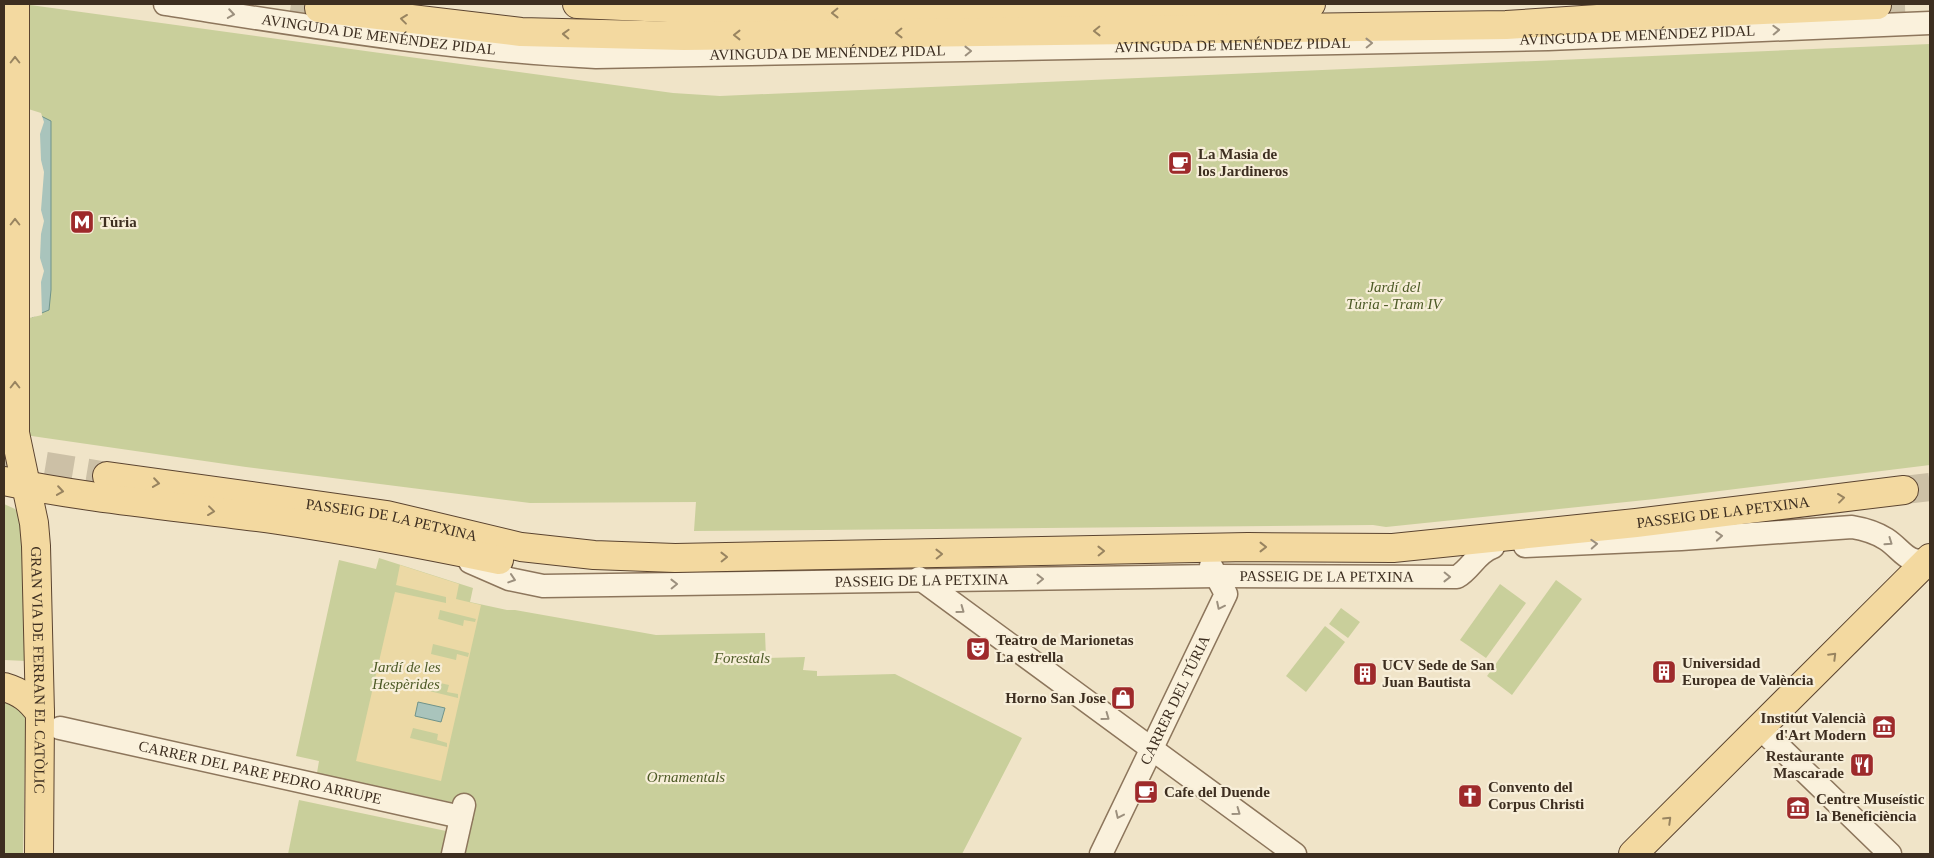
<svg xmlns="http://www.w3.org/2000/svg" width="1934" height="858" font-family="Georgia,serif">
	<rect width="100%" height="100%" fill="#f0e4c8"/>
	<g fill="#c9cf9b">
		<path d="M23,4l650,89 47,3 1210,-52v421l-275,34 -269,28 -13,-2 -679,6 2,-29 -166,1 -284,-36 -242,-35z"/>
		<path d="M4,504l11,5 8,11 3,141 -22,-1z"/>
		<path d="M379,558l94,30 -3,14 37,8h8l141,25 109,-2 1,25 39,-1 -2,13 14,1v5l78,-2 127,64 -60,116h-503l10,-48 -152,-33 2,-12 -23,-5 43,-196 37,9z"/>
		<path d="M1556,580l26,19 -70,96 -25,-19z"/>
		<path d="M1500,584l26,19 -40,55 -26,-18z"/>
		<path d="M1341,608l19,14 -12,16 -19,-14z"/>
		<path d="M1325,626l20,16 -39,50 -20,-16z"/>
		<path d="M4,694l22,19 -3,141h-19z"/>
		<path d="M299,800l147,31 -5,23h-153z"/>
	</g>
	<path fill="#ecd9a5" fill-rule="evenodd" d="M400,565l59,19 -3,15 25,6 -40,176 -85,-20 39,-169 51,11v-6l-50,-12zM440,610l36,9 -1,3 -11,-2 -1,6 -25,-7zM433,644l36,9 -1,4 -11,-3 -1,6 -25,-6zM423,679l26,6 -2,7 11,2v4l-37,-9zM413,728l25,6 -1,6 10,3v4l-37,-9z"/>
	<g fill="#a9c4bc" stroke="#6f938a">
		<path d="M39,115l12,6v169l-2,20 -17,7z"/>
		<path d="M418,702l27,6 -4,14 -26,-6z"/>
	</g>
	<path fill="#f0e4c8" d="M22,107l19,6 3,9 -4,12 1,26 3,12 -3,38 3,11 -3,13 -1,24 4,13 -3,11 1,33 -30,7z"/>
	<g fill="none" stroke-linecap="round" stroke-linejoin="round">
		<g stroke="#ccc0a6" stroke-width="28" stroke-dasharray="28 14" stroke-linecap="butt">
			<path d="M291,4l28,4"/>
			<path d="M1877,5l38,-1"/>
			<path d="M4,459l103,17"/>
			<path d="M1904,490l26,-3"/>
		</g>
		<defs>
			<g id="minor">
				<path id="s1" d="M165,4c143,22 286,46 431,53l952,-18 382,-16"/>
				<path d="M1525,546l156,-7 171,-12c12,2 23,5 34,12 17,11 21,27 44,20"/>
				<path id="s2" d="M470,562l39,17 34,7 674,-10 240,1c14,-8 20,-25 36,-30"/>
				<path d="M919,578l376,276"/>
				<path id="s3" d="M60,728l401,89"/>
				<path d="M1761,729l129,125"/>
				<path d="M453,854l11,-49"/>
				<path id="s4" d="M1101,854l125,-260 -15,-28"/>
			</g>
			<g id="major">
				<path id="s5" d="M15,4v429l19,90 2,23 4,167 -1,141"/>
				<path d="M577,4l224,10 411,-5 99,-5"/>
				<path d="M319,8l202,24 163,4 822,-11 168,-11 203,-9"/>
				<path id="s6" d="M107,476l280,39 134,32 73,8 81,3 573,-11 145,1 243,-25 268,-33"/>
				<path d="M4,481c90,19 183,26 274,39 74,11 148,25 221,40"/>
				<path d="M4,687c17,5 26,12 36,26"/>
				<path d="M1633,854l297,-296"/>
			</g>
		</defs>
		<use href="#minor" stroke="#8d765c" stroke-width="25"/>
		<use href="#major" stroke="#5b4430" stroke-width="30"/>
		<use href="#minor" stroke="#faf1dc" stroke-width="22"/>
		<use href="#major" stroke="#f3d9a0" stroke-width="28"/>
	</g>
	<defs><path id="oneway-chevron" d="M-2-3.5L2.5 0L-2 3.5" fill="none" stroke-width="1.6" stroke-linecap="round" stroke-linejoin="round" transform="scale(1.25)"/></defs>
	<g stroke="#988460">
		<use href="#oneway-chevron" transform="translate(835 13) rotate(179)"/>
		<use href="#oneway-chevron" transform="translate(404 19) rotate(-173)"/>
		<use href="#oneway-chevron" transform="translate(1097 31) rotate(179)"/>
		<use href="#oneway-chevron" transform="translate(899 33) rotate(179)"/>
		<use href="#oneway-chevron" transform="translate(566 34) rotate(-178)"/>
		<use href="#oneway-chevron" transform="translate(737 35) rotate(-180)"/>
		<use href="#oneway-chevron" transform="translate(15 60) rotate(-90)"/>
		<use href="#oneway-chevron" transform="translate(15 222) rotate(-90)"/>
		<use href="#oneway-chevron" transform="translate(15 385) rotate(-90)"/>
		<use href="#oneway-chevron" transform="translate(156 483) rotate(8)"/>
		<use href="#oneway-chevron" transform="translate(60 491) rotate(8)"/>
		<use href="#oneway-chevron" transform="translate(1841 498) rotate(-7)"/>
		<use href="#oneway-chevron" transform="translate(211 511) rotate(7)"/>
		<use href="#oneway-chevron" transform="translate(1263 547)"/>
		<use href="#oneway-chevron" transform="translate(1101 551) rotate(-1)"/>
		<use href="#oneway-chevron" transform="translate(939 554) rotate(-1)"/>
		<use href="#oneway-chevron" transform="translate(724 557) rotate(-1)"/>
		<use href="#oneway-chevron" transform="translate(1833 656) rotate(-45)"/>
		<use href="#oneway-chevron" transform="translate(1668 820) rotate(-44)"/>
	</g>
	<g stroke="#9c907e">
		<use href="#oneway-chevron" transform="translate(231 14) rotate(9)"/>
		<use href="#oneway-chevron" transform="translate(1776 30) rotate(-2)"/>
		<use href="#oneway-chevron" transform="translate(1369 43) rotate(-1)"/>
		<use href="#oneway-chevron" transform="translate(968 51) rotate(-1)"/>
		<use href="#oneway-chevron" transform="translate(1719 536) rotate(-5)"/>
		<use href="#oneway-chevron" transform="translate(1889 542) rotate(35)"/>
		<use href="#oneway-chevron" transform="translate(1594 544) rotate(-3)"/>
		<use href="#oneway-chevron" transform="translate(1447 577) rotate(1)"/>
		<use href="#oneway-chevron" transform="translate(512 579) rotate(18)"/>
		<use href="#oneway-chevron" transform="translate(1040 579) rotate(-1)"/>
		<use href="#oneway-chevron" transform="translate(674 584) rotate(-1)"/>
		<use href="#oneway-chevron" transform="translate(1220 606) rotate(116)"/>
		<use href="#oneway-chevron" transform="translate(961 610) rotate(36)"/>
		<use href="#oneway-chevron" transform="translate(1106 717) rotate(36)"/>
		<use href="#oneway-chevron" transform="translate(1237 812) rotate(36)"/>
		<use href="#oneway-chevron" transform="translate(1119 815) rotate(115)"/>
	</g>
	<defs>
		<symbol id="cafe-square" viewBox="-11 -11 22 22"><rect x="-9" y="-9" width="18" height="18" rx="4" fill="#9e2a2b" stroke="#f7eed8"/><path d="M-5.5-4.5H6V0H3Q3 3.5 0 3.5H-2.5Q-5.5 3.5-5.5 0ZM3-3.2v2h1.7v-2ZM-6 4.5H4V6H-6Z" fill="#fff"/></symbol>
		<symbol id="metro-square" viewBox="-11 -11 22 22"><rect x="-9" y="-9" width="18" height="18" rx="4" fill="#9e2a2b" stroke="#f7eed8"/><path d="M-5.5 5V-5H-3L0 0L3-5H5.5V5H3V-.5L0 4L-3-.5V5Z" fill="#fff"/></symbol>
		<symbol id="theatre-square" viewBox="-11 -11 22 22"><rect x="-9" y="-9" width="18" height="18" rx="4" fill="#9e2a2b" stroke="#f7eed8"/><path d="M-5-5.5Q0-4 5-5.5V0Q5 5 0 6Q-5 5-5 0ZM-3.3-2.5H-1v1.5H-3.3ZM1-2.5H3.3v1.5H1ZM-2.8 1Q0 5.5 2.8 1Z" fill="#fff"/></symbol>
		<symbol id="building-square" viewBox="-11 -11 22 22"><rect x="-9" y="-9" width="18" height="18" rx="4" fill="#9e2a2b" stroke="#f7eed8"/><path d="M-4-6H4V6H1V3H-1V6H-4ZM-2.5-4.3h1.7v1.8h-1.7ZM.8-4.3h1.7v1.8H.8ZM-2.5-1h1.7V.8h-1.7ZM.8-1h1.7V.8H.8Z" fill="#fff"/></symbol>
		<symbol id="shop-square" viewBox="-11 -11 22 22"><rect x="-9" y="-9" width="18" height="18" rx="4" fill="#9e2a2b" stroke="#f7eed8"/><path d="M-5-2.5h2.3a2.7 3.5 0 0 1 5.4 0H5L5.5 6h-11ZM-1.5-2.5h3a1.5 2.3 0 0 0-3 0Z" fill="#fff"/></symbol>
		<symbol id="museum-square" viewBox="-11 -11 22 22"><rect x="-9" y="-9" width="18" height="18" rx="4" fill="#9e2a2b" stroke="#f7eed8"/><path d="M0-6L6-3V-2H-6V-3ZM-5-1h2V3h-2ZM-1-1h2V3h-2ZM3-1h2V3H3ZM-6 4H6V6H-6Z" fill="#fff"/></symbol>
		<symbol id="restaurant-square" viewBox="-11 -11 22 22"><rect x="-9" y="-9" width="18" height="18" rx="4" fill="#9e2a2b" stroke="#f7eed8"/><path d="M-5-6h1v4h1v-4h1v4h1v-4h1v5L-1.5 .5V6h-2V.5L-5-1ZM5-6V6H3V1.5H1.5Q1.5-4 5-6Z" fill="#fff"/></symbol>
		<symbol id="church-square" viewBox="-11 -11 22 22"><rect x="-9" y="-9" width="18" height="18" rx="4" fill="#9e2a2b" stroke="#f7eed8"/><path d="M-1.2-6h2.4v3.5h3.3v2.4h-3.3V6h-2.4V-.1h-3.3v-2.4h3.3Z" fill="#fff"/></symbol>
	</defs>
	<g fill-rule="evenodd">
		<use href="#cafe-square" x="1166" y="149" width="28" height="28"/>
		<use href="#metro-square" x="68" y="208" width="28" height="28"/>
		<use href="#theatre-square" x="964" y="635" width="28" height="28"/>
		<use href="#building-square" x="1650" y="658" width="28" height="28"/>
		<use href="#building-square" x="1351" y="660" width="28" height="28"/>
		<use href="#shop-square" x="1109" y="684" width="28" height="28"/>
		<use href="#museum-square" x="1870" y="713" width="28" height="28"/>
		<use href="#restaurant-square" x="1848" y="751" width="28" height="28"/>
		<use href="#cafe-square" x="1132" y="778" width="28" height="28"/>
		<use href="#church-square" x="1456" y="782" width="28" height="28"/>
		<use href="#museum-square" x="1784" y="794" width="28" height="28"/>
	</g>
	<g text-anchor="middle" dominant-baseline="central" stroke-width="4.5" stroke-linejoin="round" paint-order="stroke">
		<g font-size="15" fill="#3d2e20" stroke="#f7eed8">
			<text stroke="none"><textPath href="#s1" startOffset="216">AVINGUDA DE MENÉNDEZ PIDAL</textPath></text>
			<text stroke="none"><textPath href="#s1" startOffset="1476">AVINGUDA DE MENÉNDEZ PIDAL</textPath></text>
			<text stroke="none"><textPath href="#s1" startOffset="1071">AVINGUDA DE MENÉNDEZ PIDAL</textPath></text>
			<text stroke="none"><textPath href="#s1" startOffset="666">AVINGUDA DE MENÉNDEZ PIDAL</textPath></text>
			<text stroke="none"><textPath href="#s6" startOffset="1625">PASSEIG DE LA PETXINA</textPath></text>
			<text stroke="none"><textPath href="#s6" startOffset="288">PASSEIG DE LA PETXINA</textPath></text>
			<text stroke="none"><textPath href="#s2" startOffset="861">PASSEIG DE LA PETXINA</textPath></text>
			<text stroke="none"><textPath href="#s2" startOffset="456">PASSEIG DE LA PETXINA</textPath></text>
			<text stroke="none"><textPath href="#s5" startOffset="668">GRAN VIA DE FERRAN EL CATÒLIC</textPath></text>
			<text stroke="none"><textPath href="#s4" startOffset="171">CARRER DEL TÚRIA</textPath></text>
			<text stroke="none"><textPath href="#s3" startOffset="205">CARRER DEL PARE PEDRO ARRUPE</textPath></text>
		</g>
		<g font-size="15" font-weight="bold" fill="#3d2e20" stroke="#f7eed8" text-anchor="start">
			<text x="1198" y="154">La Masia de<tspan x="1198" dy="17">los Jardineros</tspan></text>
			<text x="100" y="222">Túria</text>
			<text x="996" y="640">Teatro de Marionetas<tspan x="996" dy="17">La estrella</tspan></text>
			<text x="1682" y="663">Universidad<tspan x="1682" dy="17">Europea de València</tspan></text>
			<text x="1382" y="665">UCV Sede de San<tspan x="1382" dy="17">Juan Bautista</tspan></text>
			<text x="1106" y="698" text-anchor="end">Horno San Jose</text>
			<text x="1866" y="718" text-anchor="end">Institut Valencià<tspan x="1866" dy="17">d'Art Modern</tspan></text>
			<text x="1844" y="756" text-anchor="end">Restaurante<tspan x="1844" dy="17">Mascarade</tspan></text>
			<text x="1488" y="787">Convento del<tspan x="1488" dy="17">Corpus Christi</tspan></text>
			<text x="1164" y="792">Cafe del Duende</text>
			<text x="1816" y="799">Centre Museístic<tspan x="1816" dy="17">la Beneficiència</tspan></text>
		</g>
		<g font-size="15" font-style="italic" fill="#4d5a26" stroke="#f7eed8">
			<text x="1394" y="287">Jardí del<tspan x="1394" dy="17">Túria - Tram IV</tspan></text>
			<text x="742" y="658">Forestals</text>
			<text x="406" y="667">Jardí de les<tspan x="406" dy="17">Hespèrides</tspan></text>
			<text x="686" y="777">Ornamentals</text>
		</g>
	</g>
	<rect width="1934" height="858" fill="none" stroke="#3d2e20" stroke-width="10"/>
</svg>
